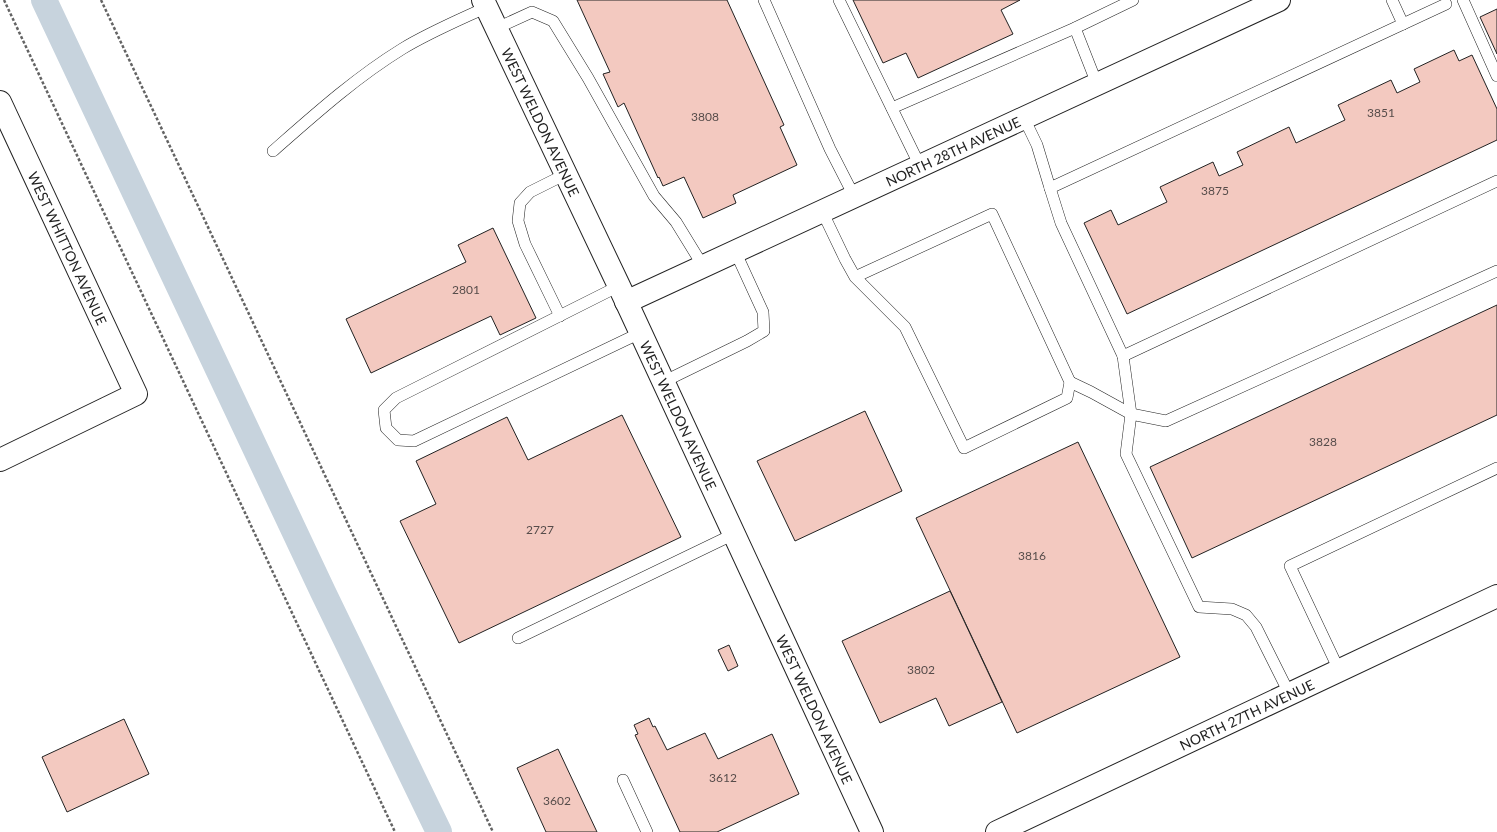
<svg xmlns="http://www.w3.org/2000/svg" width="1497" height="832" font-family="Lato,sans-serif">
	<rect width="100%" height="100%" fill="#fff"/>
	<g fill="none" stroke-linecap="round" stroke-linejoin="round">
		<path stroke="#c7d3dd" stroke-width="26" d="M44,0l279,592 116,240"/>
	</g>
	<g fill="#f3c9c0" stroke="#222">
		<path d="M577,0h150l57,125 -4,2 17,38 -64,30 3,8 -33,15 -19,-41 -21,9 -4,-9 -1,1 -34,-75 -6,4 -15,-33 7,-2z"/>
		<path d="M853,0h167l-19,10 12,24 -95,44 -12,-25 -23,10z"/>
		<path d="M1497,9v45l-17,-37z"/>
		<path d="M1454,50l5,11 13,-6 25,54v31l-370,174 -43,-91 27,-13 7,15 49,-23 -7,-15 53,-25 6,14 24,-11 -6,-13 52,-25 7,16 49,-23 -7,-15 53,-25 6,13 23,-11 -6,-13z"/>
		<path d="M493,228l43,90 -36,17 -9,-19 -120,57 -25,-54 120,-57 -8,-17z"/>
		<path d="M1497,305v110l-305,143 -42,-91z"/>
		<path d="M865,411l37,80 -107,50 -38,-80z"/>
		<path d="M622,415l59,122 -222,106 -59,-122 36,-17 -20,-43 91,-44 21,43z"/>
		<path d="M1078,442l102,215 -163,76 -101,-215z"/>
		<path d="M950,591l52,111 -53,24 -13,-28 -56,25 -38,-82z"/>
		<path d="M729,645l9,21 -10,5 -10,-21z"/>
		<path d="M649,718l4,9 2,-1 12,24 38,-17 13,26 54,-25 27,60 -82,38h-37l-45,-97 3,-1 -4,-9z"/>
		<path d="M124,719l25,55 -82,38 -25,-55z"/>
		<path d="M558,749l39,83h-51l-29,-64z"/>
	</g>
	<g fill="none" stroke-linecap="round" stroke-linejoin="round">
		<defs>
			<g id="service">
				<path d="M764,0l66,149 24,47"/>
				<path d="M839,0l81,166"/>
				<path d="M1463,0l34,76"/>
				<path d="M1403,24l43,-20"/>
				<path d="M497,28l35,-16 21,9 35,57 66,118 22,26 27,44"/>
				<path d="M1075,28l22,56"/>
				<path d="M892,108l183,-80 58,-28"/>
				<path d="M1024,118l13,27 13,43 353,-164 -11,-24"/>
				<path d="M273,151c41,-36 82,-73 129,-102 26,-16 57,-29 85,-42"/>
				<path d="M1050,188l11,35 62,133 374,-175"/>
				<path d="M822,211l23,48 10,18 50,50 59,121 103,-50 3,-16 -78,-168 -137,63"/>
				<path d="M619,286l-223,112 -12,12 2,18 12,12 16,1 226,-108"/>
				<path d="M560,316l-35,-72 -7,-23 2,-18 10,-11 36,-18"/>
				<path d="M663,382l84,-41 17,-10 -1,-19 -28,-61"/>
				<path d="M1070,382l21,10 40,22 -8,-58"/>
				<path d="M518,638l216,-104"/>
				<path d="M1339,670l-49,-104 207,-98"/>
				<path d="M1290,695l-34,-68 -10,-12 -14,-6 -33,-2 -73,-153 5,-40 35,7 331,-150"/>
				<path d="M623,780l24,52"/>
			</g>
			<g id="minor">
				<path id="s1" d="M483,0l136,286 253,546"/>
				<path id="s2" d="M0,102l136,292 -136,66"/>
				<path id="s3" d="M626,302l653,-302"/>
			</g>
			<g id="secondary">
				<path id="s4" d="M997,832l500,-236"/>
			</g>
		</defs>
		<use href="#service" stroke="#222" stroke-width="12"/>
		<use href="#minor" stroke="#222" stroke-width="24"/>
		<use href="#secondary" stroke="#222" stroke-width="24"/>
		<g stroke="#646464" stroke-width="2.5" stroke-dasharray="3 2" stroke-linecap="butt">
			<path d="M4,0l391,832"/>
			<path d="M101,0l392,832"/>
		</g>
		<use href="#service" stroke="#fff" stroke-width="11"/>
		<use href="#minor" stroke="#fff" stroke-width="22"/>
		<use href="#secondary" stroke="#fff" stroke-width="22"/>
	</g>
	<g text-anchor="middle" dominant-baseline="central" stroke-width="3" stroke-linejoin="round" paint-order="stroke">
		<g font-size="12" fill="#564c4a">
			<text x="1381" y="112">3851</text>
			<text x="705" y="116">3808</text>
			<text x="1215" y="190">3875</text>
			<text x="466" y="289">2801</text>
			<text x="1323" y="441">3828</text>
			<text x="540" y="529">2727</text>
			<text x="1032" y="555">3816</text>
			<text x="921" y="669">3802</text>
			<text x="723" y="777">3612</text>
			<text x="557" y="800">3602</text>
		</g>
		<g font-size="14" fill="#222" stroke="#fff">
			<text stroke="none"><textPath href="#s1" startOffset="135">WEST WELDON AVENUE</textPath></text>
			<text stroke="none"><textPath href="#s3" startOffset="360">NORTH 28TH AVENUE</textPath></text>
			<text stroke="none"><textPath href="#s2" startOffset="161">WEST WHITTON AVENUE</textPath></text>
			<text stroke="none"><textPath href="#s1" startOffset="459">WEST WELDON AVENUE</textPath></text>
			<text stroke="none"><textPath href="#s1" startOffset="783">WEST WELDON AVENUE</textPath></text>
			<text stroke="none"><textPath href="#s4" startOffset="276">NORTH 27TH AVENUE</textPath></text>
		</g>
	</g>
</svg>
